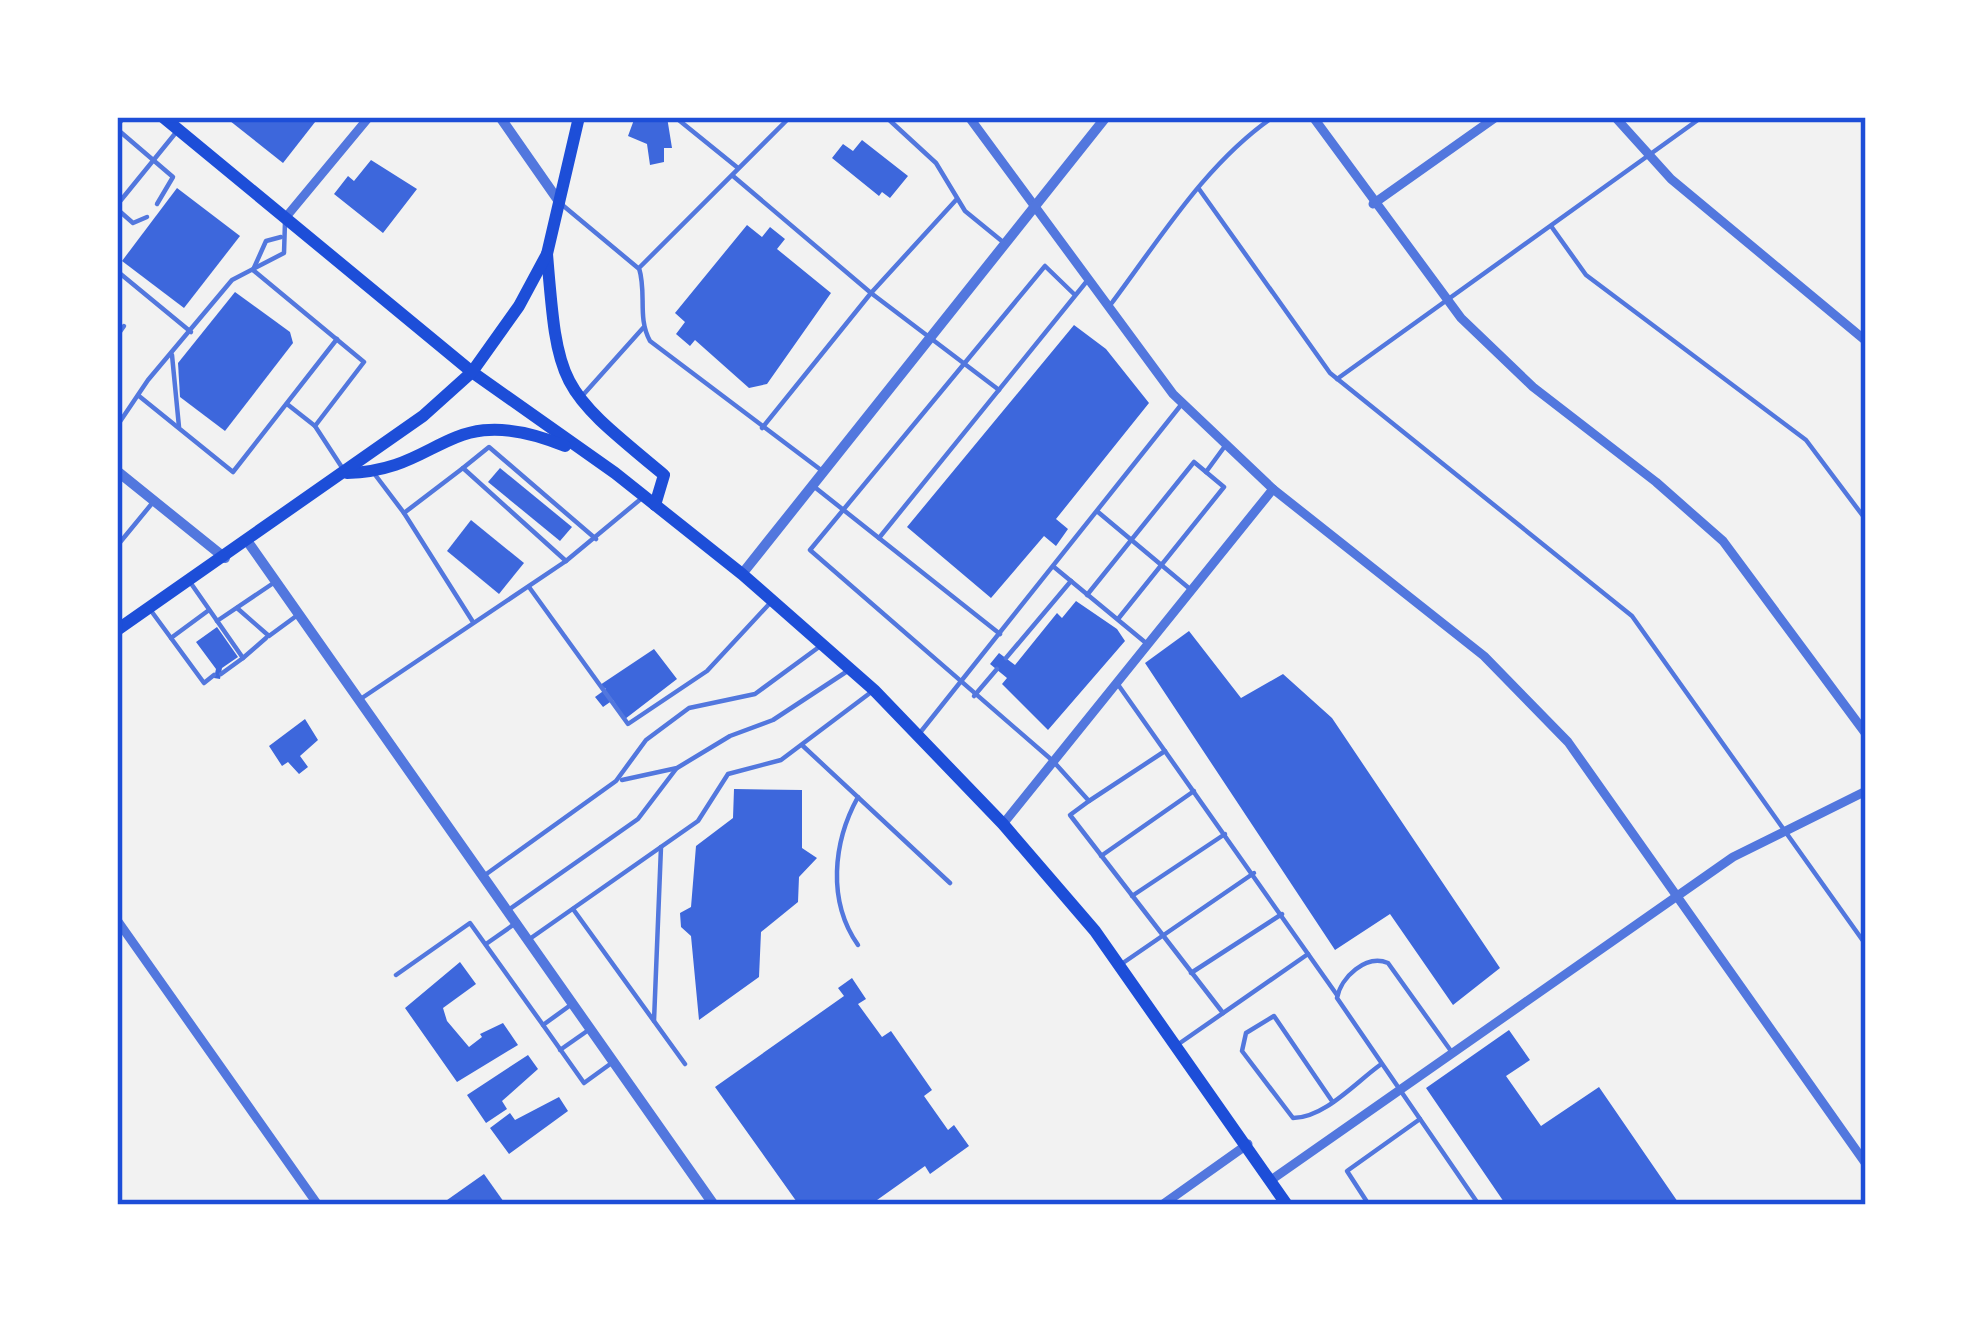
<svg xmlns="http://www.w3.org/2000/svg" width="1983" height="1322" font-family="'Archivo Narrow',sans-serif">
	<rect width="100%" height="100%" fill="#f2f2f2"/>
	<g fill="#3d67dc">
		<path d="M225,117h94l-36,46z"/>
		<path d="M635,117h32l5,31h-8v14l-14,3 -3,-21 -19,-8z"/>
		<path d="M862,140l46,36 -18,22 -8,-6 -3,4 -47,-38 11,-14 10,7z"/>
		<path d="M371,160l46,29 -34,44 -49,-39 14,-18 6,5z"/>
		<path d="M177,188l63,48 -56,72 -62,-47z"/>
		<path d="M747,225l15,12 8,-10 15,12 -8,10 54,44 -64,91 -18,4 -54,-48 -5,6 -14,-12 9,-12 -10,-9z"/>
		<path d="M235,292l55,40 3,11 -68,88 -45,-34 -2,-34z"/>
		<path d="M1074,325l32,24 43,54 -93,116 12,10 -12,17 -12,-10 -53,62 -84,-71z"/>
		<path d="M500,468l72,59 -12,14 -72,-59z"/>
		<path d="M471,520l53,43 -25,31 -52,-43z"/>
		<path d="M1076,601l41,28 8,12 -77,89 -46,-46 5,-6 -17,-14 9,-11 16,12 42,-52 5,5z"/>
		<path d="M217,627l21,30 -16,11 -2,11 -6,-1 2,-9 -20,-27z"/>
		<path d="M1189,631l52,67 42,-24 49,44 168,250 -47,37 -63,-91 -55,36 -190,-287z"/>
		<path d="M654,649l23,30 -52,40 -12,-19 -10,7 -8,-10 11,-8 -6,-4z"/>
		<path d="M305,719l13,21 -18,16 8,11 -9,7 -11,-12 -6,4 -13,-20z"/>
		<path d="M734,789l68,1v58l15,10 -18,19 -1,25 -37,30 -2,45 -60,43 -8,-84 -10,-9 -1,-14 11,-6 5,-61 37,-28z"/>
		<path d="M460,962l16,22 -33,24 4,13 22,26 13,-10 -2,-3 23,-11 15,22 -61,37 -52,-74z"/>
		<path d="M852,978l14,21 -8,5 24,33 9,-6 41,59 -8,6 24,34 6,-5 15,21 -39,28 -5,-8 -55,39h-71l-84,-118 129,-91 -6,-8z"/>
		<path d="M1509,1030l21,30 -24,16 35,50 58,-39 81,118h-174l-80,-117z"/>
		<path d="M528,1055l10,14 -36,32 5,8 -21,14 -19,-28z"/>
		<path d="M559,1097l9,14 -59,43 -19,-26 20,-15 5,7z"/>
		<path d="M484,1174l22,31h-66z"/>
	</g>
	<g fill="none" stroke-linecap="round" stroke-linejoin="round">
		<g stroke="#5277de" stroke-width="4.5">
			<path d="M675,117l63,51"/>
			<path d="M790,117l-151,151c8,26 -2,49 11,73l171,129"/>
			<path d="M886,117l50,46 29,48 38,31"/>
			<path d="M117,126l7,-9"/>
			<path d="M117,129l56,48 -16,27"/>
			<path d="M733,176l138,117 -109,135"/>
			<path d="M1199,189l131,184 302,243 234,329"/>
			<path d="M956,200l-85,93 128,97"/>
			<path d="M560,203l78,65"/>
			<path d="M117,205l61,-75"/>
			<path d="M117,209l16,14 14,-6"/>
			<path d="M1551,226l35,49 220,165 60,80"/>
			<path d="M253,270l111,92 -49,64 28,43"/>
			<path d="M253,270l13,-29 15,-4"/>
			<path d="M117,271l74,61"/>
			<path d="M1075,295l-30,-29 -235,284 243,211 36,40 76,-50"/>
			<path d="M1111,304c49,-65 94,-140 162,-187"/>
			<path d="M117,336l7,-10"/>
			<path d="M172,355l7,72"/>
			<path d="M1337,379l365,-262"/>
			<path d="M583,395l60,-67"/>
			<path d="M139,396l94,76 104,-133"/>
			<path d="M287,404l28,22"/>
			<path d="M117,426l31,-46 84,-100 52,-27 1,-31"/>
			<path d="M463,468l26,-21 107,92"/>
			<path d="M373,472l31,41"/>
			<path d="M812,485l188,149"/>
			<path d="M1098,512l92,77"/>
			<path d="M879,538l208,-257"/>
			<path d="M117,546l37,-45"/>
			<path d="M1054,567l92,76"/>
			<path d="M190,582l53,76 -22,16"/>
			<path d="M529,587l99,137 79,-53 64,-69"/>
			<path d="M1087,595l107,-133 12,10 19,-26"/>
			<path d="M149,608l55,75 10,-8"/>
			<path d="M237,608l32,28 30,-22"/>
			<path d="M1118,619l106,-132 -18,-15"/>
			<path d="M217,621l55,-37"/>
			<path d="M473,622l-69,-109 59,-45 103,93"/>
			<path d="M171,638l38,-28"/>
			<path d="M243,658l23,-20"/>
			<path d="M1006,658l65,-77"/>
			<path d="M1119,686l218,309"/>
			<path d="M974,696l23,-27"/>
			<path d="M359,700l207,-139 76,-63"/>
			<path d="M919,734l262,-329"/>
			<path d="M803,746l147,137"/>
			<path d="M622,780l55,-12 53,-32 43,-16 73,-48"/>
			<path d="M1089,801l-19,14 153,198"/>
			<path d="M1101,856l93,-65"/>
			<path d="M485,875l131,-94 30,-41 43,-32 66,-14 64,-47"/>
			<path d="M1132,896l93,-62"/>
			<path d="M573,909l112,155"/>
			<path d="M507,911l131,-92 38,-50"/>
			<path d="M531,938l167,-117 30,-47 53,-14 89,-67"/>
			<path d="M486,944l30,-21"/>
			<path d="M858,945c-31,-44 -25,-103 0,-148"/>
			<path d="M1120,965l134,-92"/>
			<path d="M1191,973l91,-59"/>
			<path d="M396,975l74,-52 73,102 29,-21"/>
			<path d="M654,1021l7,-174"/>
			<path d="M543,1025l41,58 29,-21"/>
			<path d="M1180,1043l128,-89"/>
			<path d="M560,1050l30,-21"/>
			<path d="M1451,1051l-63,-88c-22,-9 -47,14 -51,35l142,207"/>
			<path d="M1332,1101l-58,-85 -28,17 -4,18 51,67c31,0 62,-35 87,-53"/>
			<path d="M1369,1205l-22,-34 73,-52"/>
		</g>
		<g stroke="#5277de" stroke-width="9">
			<path d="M969,117l204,277 100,95 211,167 84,86 298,422"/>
			<path d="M1313,117l148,201 72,69 123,95 67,59 143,193"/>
			<path d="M1615,117l56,62 195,162"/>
			<path d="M1373,204l123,-87"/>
			<path d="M286,217l83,-100"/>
			<path d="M1003,824l270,-335"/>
			<path d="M117,920l201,285"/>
			<path d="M1271,1180l462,-323 133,-66"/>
			<path d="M1162,1205l86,-61"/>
		</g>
		<g stroke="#5277de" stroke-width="10">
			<path d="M500,117l60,86"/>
			<path d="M117,471l108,87"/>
			<path d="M248,542l466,663"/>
			<path d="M742,574l364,-457"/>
		</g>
		<g stroke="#1d4ed8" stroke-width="12">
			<path d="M163,117l309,255 143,101 127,101 132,116 129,134 92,107 192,274"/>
			<path d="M547,254c11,136 12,134 117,221l-9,30"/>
			<path d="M347,473c97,-2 99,-75 218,-27"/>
			<path d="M117,630l306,-214 49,-44 47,-66 28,-52 32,-137"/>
		</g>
	</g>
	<rect width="1983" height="1322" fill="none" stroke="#ffffff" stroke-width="240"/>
	<rect x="120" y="120" width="1743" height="1082" fill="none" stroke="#1d4ed8" stroke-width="4.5"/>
</svg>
